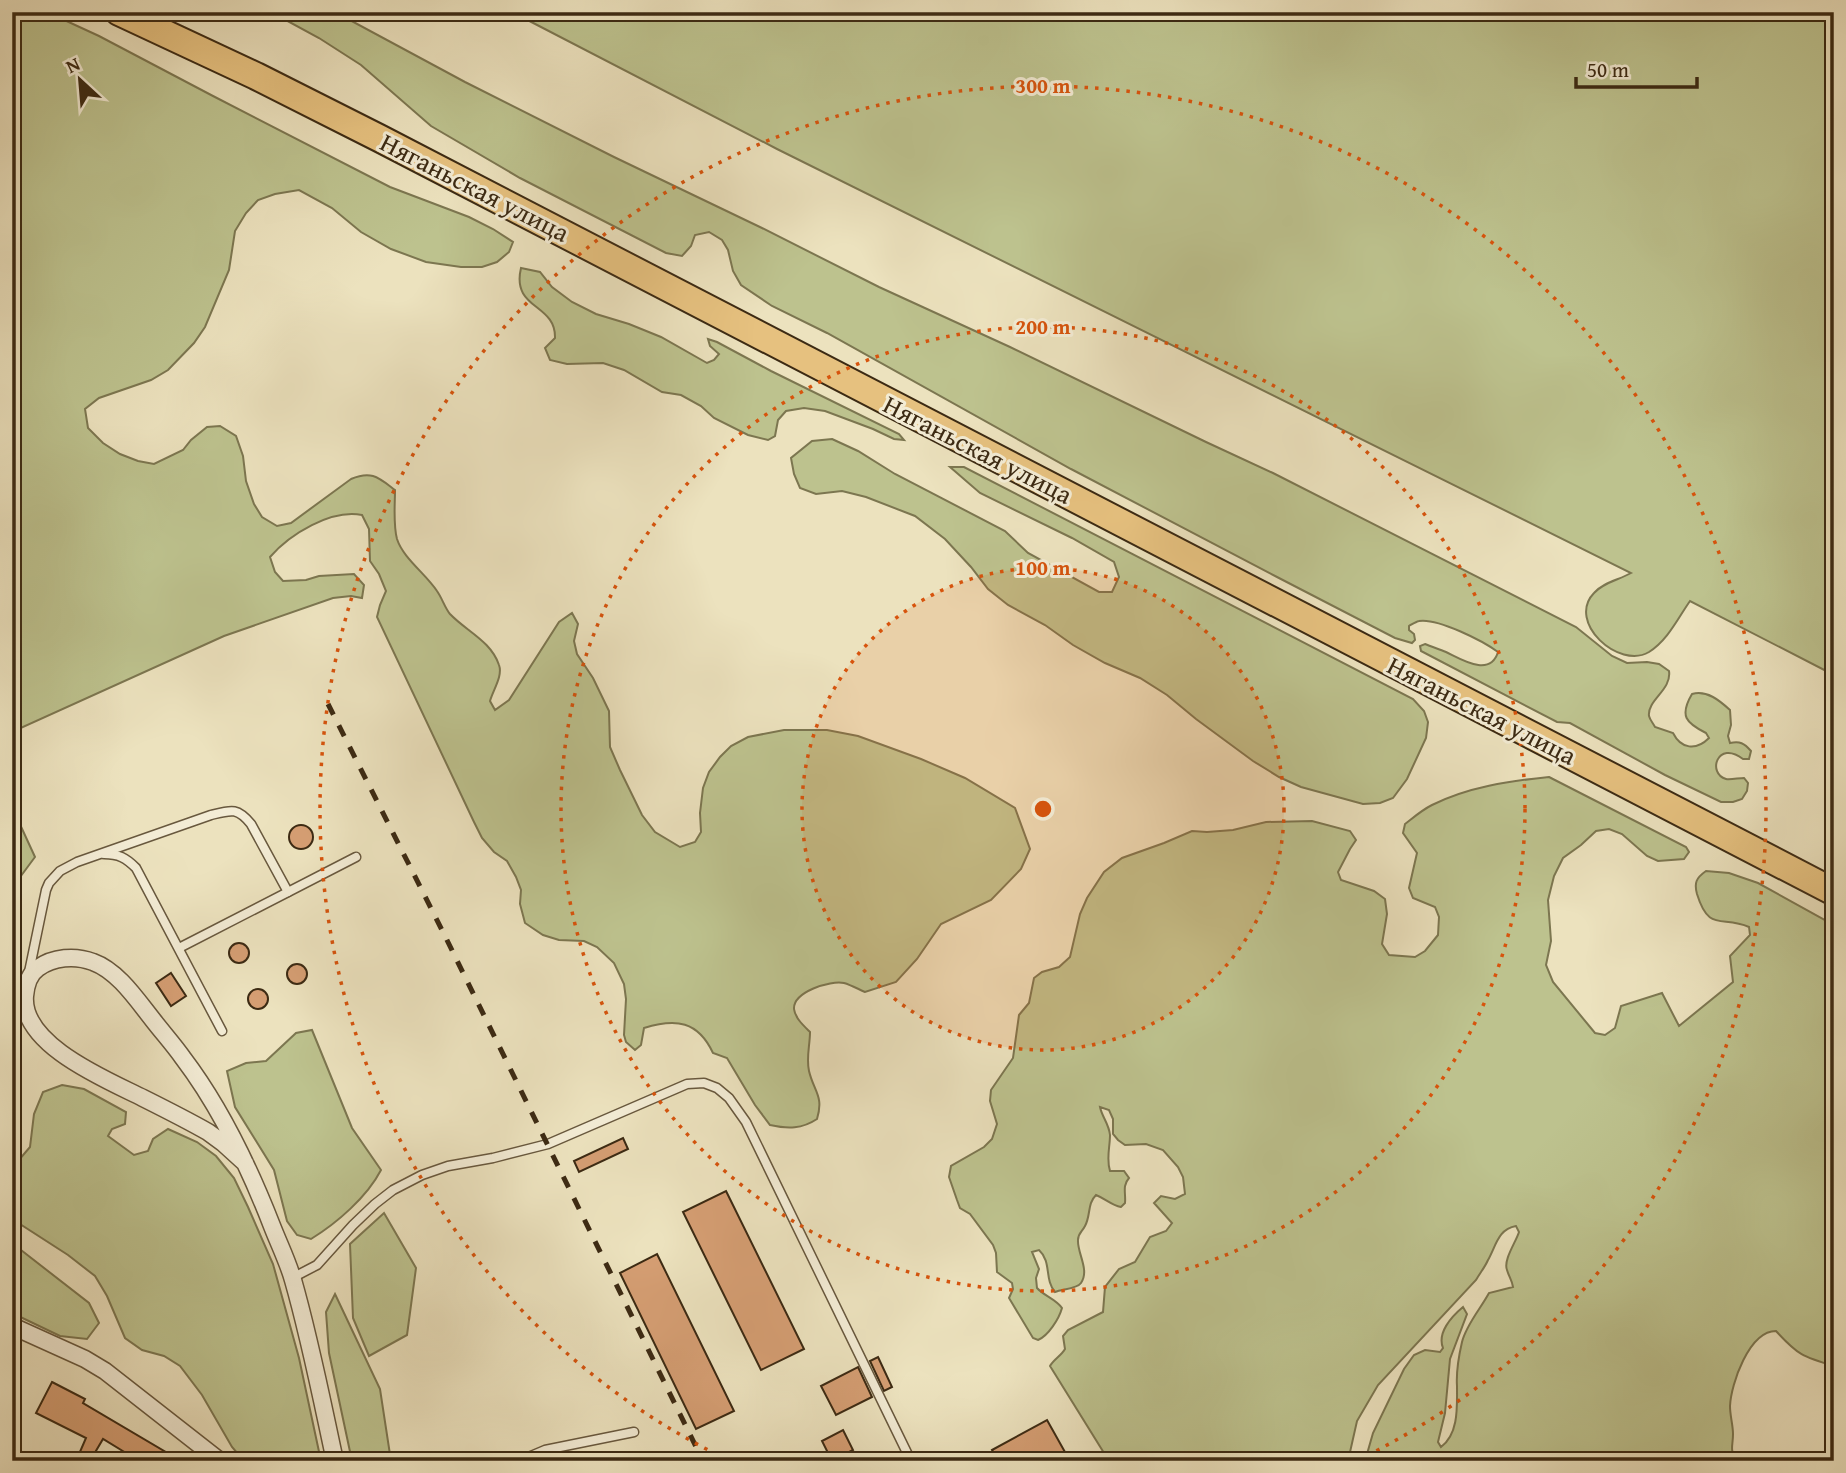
<svg xmlns="http://www.w3.org/2000/svg" width="1846" height="1473" font-family="'Gentium Book Plus',serif">
	<rect width="100%" height="100%" fill="#ece2be"/>
	<filter id="stains"><feTurbulence type="fractalNoise" baseFrequency=".00286" numOctaves="4"/><feColorMatrix values="0 0 0 0 .2 0 0 0 0 .09 0 0 0 0 .02 0 0 0 .5 -.17"/></filter>
	<radialGradient id="worn" r=".72"><stop offset=".6" stop-color="#630" stop-opacity="0"/><stop offset="1" stop-color="#630" stop-opacity=".3"/></radialGradient>
	<g fill="#bdc28e" stroke="#7c7650" stroke-width="2">
		<path d="M12,12h35l52,24 114,60 177,91 79,30 24,12 20,13 -4,10 -12,10 -15,5h-21l-35,-5 -35,-13 -30,-17 -29,-24 -33,-18 -24,4 -17,6 -12,13 -11,18 -6,39 -24,57 -11,16 -26,27 -17,10 -52,18 -14,11 3,19 15,15 17,11 18,7 16,3 29,-14 8,-10 16,-13 13,-1 16,10 7,20 3,25 8,23 8,13 15,9 14,-3 60,-44c21,-9 28,-1 44,11 0,15 -2,34 2,49 6,19 29,35 40,52 5,7 8,17 13,23 16,17 41,27 49,51 4,11 -6,25 -9,36l5,9 14,-10 50,-78 13,-9 6,11 -4,17 3,13 16,24 16,33 1,36 10,23 22,45 13,17 25,15 15,-5 6,-10 -1,-19 3,-25 6,-16 11,-15 11,-11 17,-9 36,-7h43l31,6 63,23 44,19 50,30 15,41 -9,20 -30,31 -50,24 -24,35 -21,23 -31,10c-7,-3 -14,-7 -21,-9 -14,-3 -51,9 -50,26 1,9 10,17 16,23 0,13 -4,26 -1,39 5,21 15,25 8,48 -15,10 -29,10 -47,6l-15,-20 -28,-47 -14,-5c-15,-32 -37,-35 -69,-25l-3,17 -6,5 -9,-8 -2,-7 2,-36 -2,-15 -10,-21 -17,-16 -13,-6 -25,-1 -16,-5 -18,-12 -5,-19 1,-14 -5,-13 -9,-16 -13,-9 -12,-14 -8,-16 -97,-205 3,-12 6,-14 -7,-17 -9,-13 -1,-32 -7,-14c-31,-6 -72,19 -92,42l5,15 8,9 23,-1 13,-4 35,-2 10,11 -2,13 -11,-2 -18,2 -109,38 -212,96z"/>
		<path d="M271,12h64l130,70 149,75 148,71 117,59 131,60 196,95 67,31 303,154 36,29 15,7 20,-1 12,2 10,7c3,19 -22,29 -20,45 1,4 4,7 6,11l18,6c8,16 23,18 36,5l-3,-5c-20,-10 -27,-17 -14,-39 15,-4 27,6 38,16l1,15 -3,11 2,7c10,-2 14,0 21,8l-2,8h-6c-26,-20 -36,15 -17,20 4,1 13,-1 18,-1l4,5 -1,8 -5,8 -9,3h-12l-56,-27 -95,-52 -13,-1 -136,-71 -1,-5 5,-2c7,3 14,5 21,8 15,7 44,26 52,0 -15,-11 -60,-34 -79,-31 -1,0 -9,4 -10,5v4l5,4 1,6 -3,3 -17,-5 -118,-61 -206,-108 -244,-136 -55,-27 -31,-21 -8,-14 -5,-21 -6,-10 -13,-8 -14,3 -4,11 -9,10 -16,-3 -146,-75 -89,-52 -70,-61 -42,-27z"/>
		<path d="M512,12h1322v663l-144,-74c-12,17 -22,39 -41,51 -30,18 -83,-30 -55,-59 10,-11 25,-13 37,-20l-854,-424z"/>
		<path d="M521,268l19,4 12,15 20,15 24,12 33,10 32,13 46,26 7,-3 5,-6 -9,-8 -2,-7 9,3 54,29 128,63 5,6 -10,-1 -21,-10 -48,-18 -21,-3 -18,3 -8,9 -3,16 -7,4 -20,-5 -34,-17 -13,-12 -20,-11 -19,-3 -38,-22 -21,-7 -36,1 -17,-4 -5,-12 10,-10c1,-35 -44,-28 -34,-70z"/>
		<path d="M832,439l26,12 37,23 110,57 23,22 71,39h13l7,-15 -5,-15 -42,-24 -92,-45 -30,-26h14l449,232 11,12 4,11 -2,16 -19,41 -14,19 -13,5 -17,1 -62,-17 -22,-10 -26,-16 -57,-42 -29,-24 -27,-17 -35,-15 -32,-18 -28,-20 -37,-20 -20,-16 -17,-22 -26,-28 -30,-23 -49,-19 -24,-6 -26,3 -16,-6 -6,-14 -3,-16 21,-17z"/>
		<path d="M1549,777l137,70 3,5 -5,7 -26,2 -11,-5 -25,-22 -13,-5 -13,2 -15,14 -18,13 -9,18 -6,24 3,41 -5,24 7,17 42,51 10,2 10,-7 6,-22 41,-13 17,33 54,-44 -3,-26 20,-21 -1,-8c-27,-12 -40,6 -52,-33 -3,-11 -1,-16 9,-23l23,2 29,10 76,42v441c-31,-9 -36,-11 -58,-35 -27,0 -45,53 -46,75 0,10 3,19 3,28 0,14 -4,14 4,27h-372l8,-28 31,-64 10,-14 11,-5 15,2 3,-4c-6,-15 8,-31 20,-41l4,7 -17,45 -5,54 -7,29 3,5c18,-13 16,-41 16,-61 -1,-15 2,-31 5,-44 4,-17 19,-34 27,-49l24,-6c-1,-7 -4,-10 -6,-17 -4,-10 9,-28 12,-38l-3,-6c-18,3 -20,20 -28,34 -3,7 -8,13 -12,20l-98,105 -21,36 -9,40h-239l-59,-95c4,-7 11,-10 15,-17l-2,-13 5,-6 35,-18 2,-25 14,-18 16,-7 15,-25 16,-6 6,-8 -18,-20 7,-7 14,3 10,-5 -2,-17 -5,-10 -15,-17 -17,-6 -21,1 -7,-5 -5,-6v-15l-4,-9 -9,-3c2,10 9,17 10,28 0,12 -4,24 0,36h14l5,7c-7,8 -3,15 -4,25l-4,4c-10,-2 -15,-8 -25,-12 -9,9 -5,20 -11,31 -3,6 -7,7 -7,14 -1,13 12,30 3,43 -4,6 -19,6 -26,9 -11,-13 -3,-30 -16,-42l-7,2 7,17 -3,9 1,10c7,8 19,11 25,20 -3,11 -14,28 -24,32l-5,-2 -24,-40 4,-9 -1,-6 -15,-11 -1,-19 -3,-8 -23,-31 -10,-6 -3,-8 -8,-23 2,-11 33,-19 8,-8 5,-15 -7,-23 1,-11 22,-32 6,-43 10,-12 5,-25 8,-6 17,-5 11,-10 10,-43 7,-16 17,-26 18,-14 42,-15 28,-12 15,1 26,-2 33,-8 46,-1 38,10 6,9 -6,9 -12,23 3,8 33,11 11,8 2,15 -5,30 7,11 26,2 10,-6 13,-16 1,-18 -4,-10 -22,-9 -4,-10 8,-35 -14,-20 2,-9c9,-7 17,-14 27,-19 36,-18 77,-24 117,-28z"/>
		<path d="M12,807l23,50 -23,31z"/>
		<path d="M312,1030l40,98 29,42c-14,27 -44,53 -70,69l-14,-4 -10,-14 -13,-51 -39,-63 -8,-36 19,-8 20,-2 30,-28z"/>
		<path d="M62,1085l22,4 42,23 -1,12 -13,5 -4,7 26,19 14,-4 5,-12 15,-10 29,13 19,14 18,22 14,29 25,57 26,94 22,103h-77l-12,-14 -30,-52 -22,-29 -16,-10 -22,-6 -17,-12 -18,-42 -12,-20 -27,-21 -48,-31 -8,-10v-46l18,-21 4,-33 9,-22z"/>
		<path d="M384,1213l32,55 -9,67 -38,21 -16,-38 -3,-74z"/>
		<path d="M12,1243l77,60 10,20 -12,16 -27,-3 -48,-23z"/>
		<path d="M335,1294l45,95 11,72h-39l-23,-108 -3,-41z"/>
	</g>
	<g fill="#d59e73" stroke="#3c2a13" stroke-width="2">
		<circle cx="301" cy="837" r="12"/>
		<circle cx="239" cy="953" r="10"/>
		<circle cx="297" cy="974" r="10"/>
		<path d="M171,973l15,23 -15,10 -15,-23z"/>
		<circle cx="258" cy="999" r="10"/>
		<path d="M623,1138l5,11 -49,23 -5,-11z"/>
		<path d="M726,1191l78,158 -43,21 -78,-158z"/>
		<path d="M657,1254l77,157 -38,18 -76,-156z"/>
		<path d="M878,1357l14,30 -8,4 -14,-30z"/>
		<path d="M858,1367l14,30 -36,18 -15,-29z"/>
		<path d="M52,1382l33,17 -2,4 98,58h-60l5,-8 -23,-14 -13,22h-14l10,-23 -50,-25z"/>
		<path d="M1047,1420l23,41h-72l-6,-11z"/>
		<path d="M843,1430l10,20 -21,11 -10,-20z"/>
	</g>
	<g fill="none" stroke-linecap="round" stroke-linejoin="round">
		<defs>
			<g id="service">
				<path d="M104,854c15,0 22,4 32,14l86,163"/>
				<path d="M179,948l177,-91"/>
				<path d="M29,972l17,-82 3,-7 11,-12 17,-9 134,-47c20,-5 26,-8 40,9l37,68"/>
				<path d="M292,1278l25,-13 36,-40 22,-21 18,-14 29,-15 26,-9 45,-8 55,-14 139,-60 17,-1 13,5 12,10 17,24 165,339"/>
				<path d="M519,1461l26,-11 89,-18"/>
				<path d="M895,1461l13,-6"/>
			</g>
			<g id="minor">
				<path d="M245,1163l-22,-20 -15,-11c-21,-12 -43,-23 -65,-34 -36,-18 -122,-53 -118,-102 1,-11 4,-22 13,-28 15,-11 37,-13 55,-6 25,9 44,38 60,58 10,13 21,25 30,38 38,50 66,109 89,168 7,18 16,36 21,54 17,59 29,121 42,181"/>
				<path d="M12,1326l73,33 20,12 115,90"/>
			</g>
			<path id="trunk" d="M119,12l137,64 123,62 1455,754"/>
		</defs>
		<use href="#service" stroke="#68583e" stroke-width="11"/>
		<use href="#minor" stroke="#68583e" stroke-width="19"/>
		<use href="#trunk" stroke="#3c2a13" stroke-width="30"/>
		<use href="#service" stroke="#f3ecd5" stroke-width="8"/>
		<use href="#minor" stroke="#f3ecd5" stroke-width="16"/>
		<use href="#trunk" stroke="#e6c17f" stroke-width="26"/>
		<path stroke="#3c2a13" stroke-width="5" stroke-dasharray="12 12" stroke-linecap="butt" d="M328,704l116,230 259,527"/>
	</g>
	<circle cx="1043" cy="809" r="241" fill="#d7540d" fill-opacity=".12"/>
	<g fill="none" stroke="#d7540d" stroke-width="3.5" stroke-dasharray="3.5 7">
		<circle cx="1043" cy="809" r="241"/>
		<circle cx="1043" cy="809" r="482"/>
		<path d="M726 1459A723 723 0 1 1 1360 1459"/>
	</g>
	<g text-anchor="middle" dominant-baseline="central" stroke-width="6" stroke-linejoin="round" paint-order="stroke">
		<g font-size="26" fill="#3c2a13" stroke="#f3ecd5">
			<text transform="translate(475 187) rotate(27)">Няганьская улица</text>
			<text transform="translate(978 449) rotate(27)">Няганьская улица</text>
			<text transform="translate(1482 710) rotate(27)">Няганьская улица</text>
		</g>
	</g>
	<circle cx="1043" cy="809" r="10" fill="#d7540d" stroke="#f3ecd5" stroke-width="3.5"/>
	<g font-size="21" text-anchor="middle" font-weight="bold" fill="#d7540d" stroke="#f3ecd5" stroke-width="6" stroke-linejoin="round" paint-order="stroke">
		<text x="1043" y="93">300 m</text>
		<text x="1043" y="334">200 m</text>
		<text x="1043" y="575">100 m</text>
	</g>
	<rect width="1846" height="1473" fill="none" stroke="#ece2be" stroke-width="42"/>
	<rect x="14" y="14" width="1818" height="1445" fill="none" stroke="#3c2a13" stroke-width="3.5"/>
	<rect x="21" y="21" width="1804" height="1431" fill="none" stroke="#3c2a13" stroke-width="2"/>
	<g transform="translate(80 80) rotate(334)" stroke="#f3ecd5" stroke-width="5" paint-order="stroke">
	<path d="M0-5L12 26L0 18L-12 26Z" fill="#3c2a13"/>
	<text y="-10" font-size="19" font-weight="bold" text-anchor="middle" fill="#3c2a13">N</text>
	</g>
	<path d="M1576 77v10h121v-10" fill="none" stroke="#3c2a13" stroke-width="3.5"/>
	<text x="1587" y="77" font-size="21" fill="#3c2a13" stroke="#f3ecd5" stroke-width="5" paint-order="stroke">50 m</text>
	<rect width="100%" height="100%" filter="url(#stains)"/>
	<rect width="100%" height="100%" fill="url(#worn)"/>
</svg>
